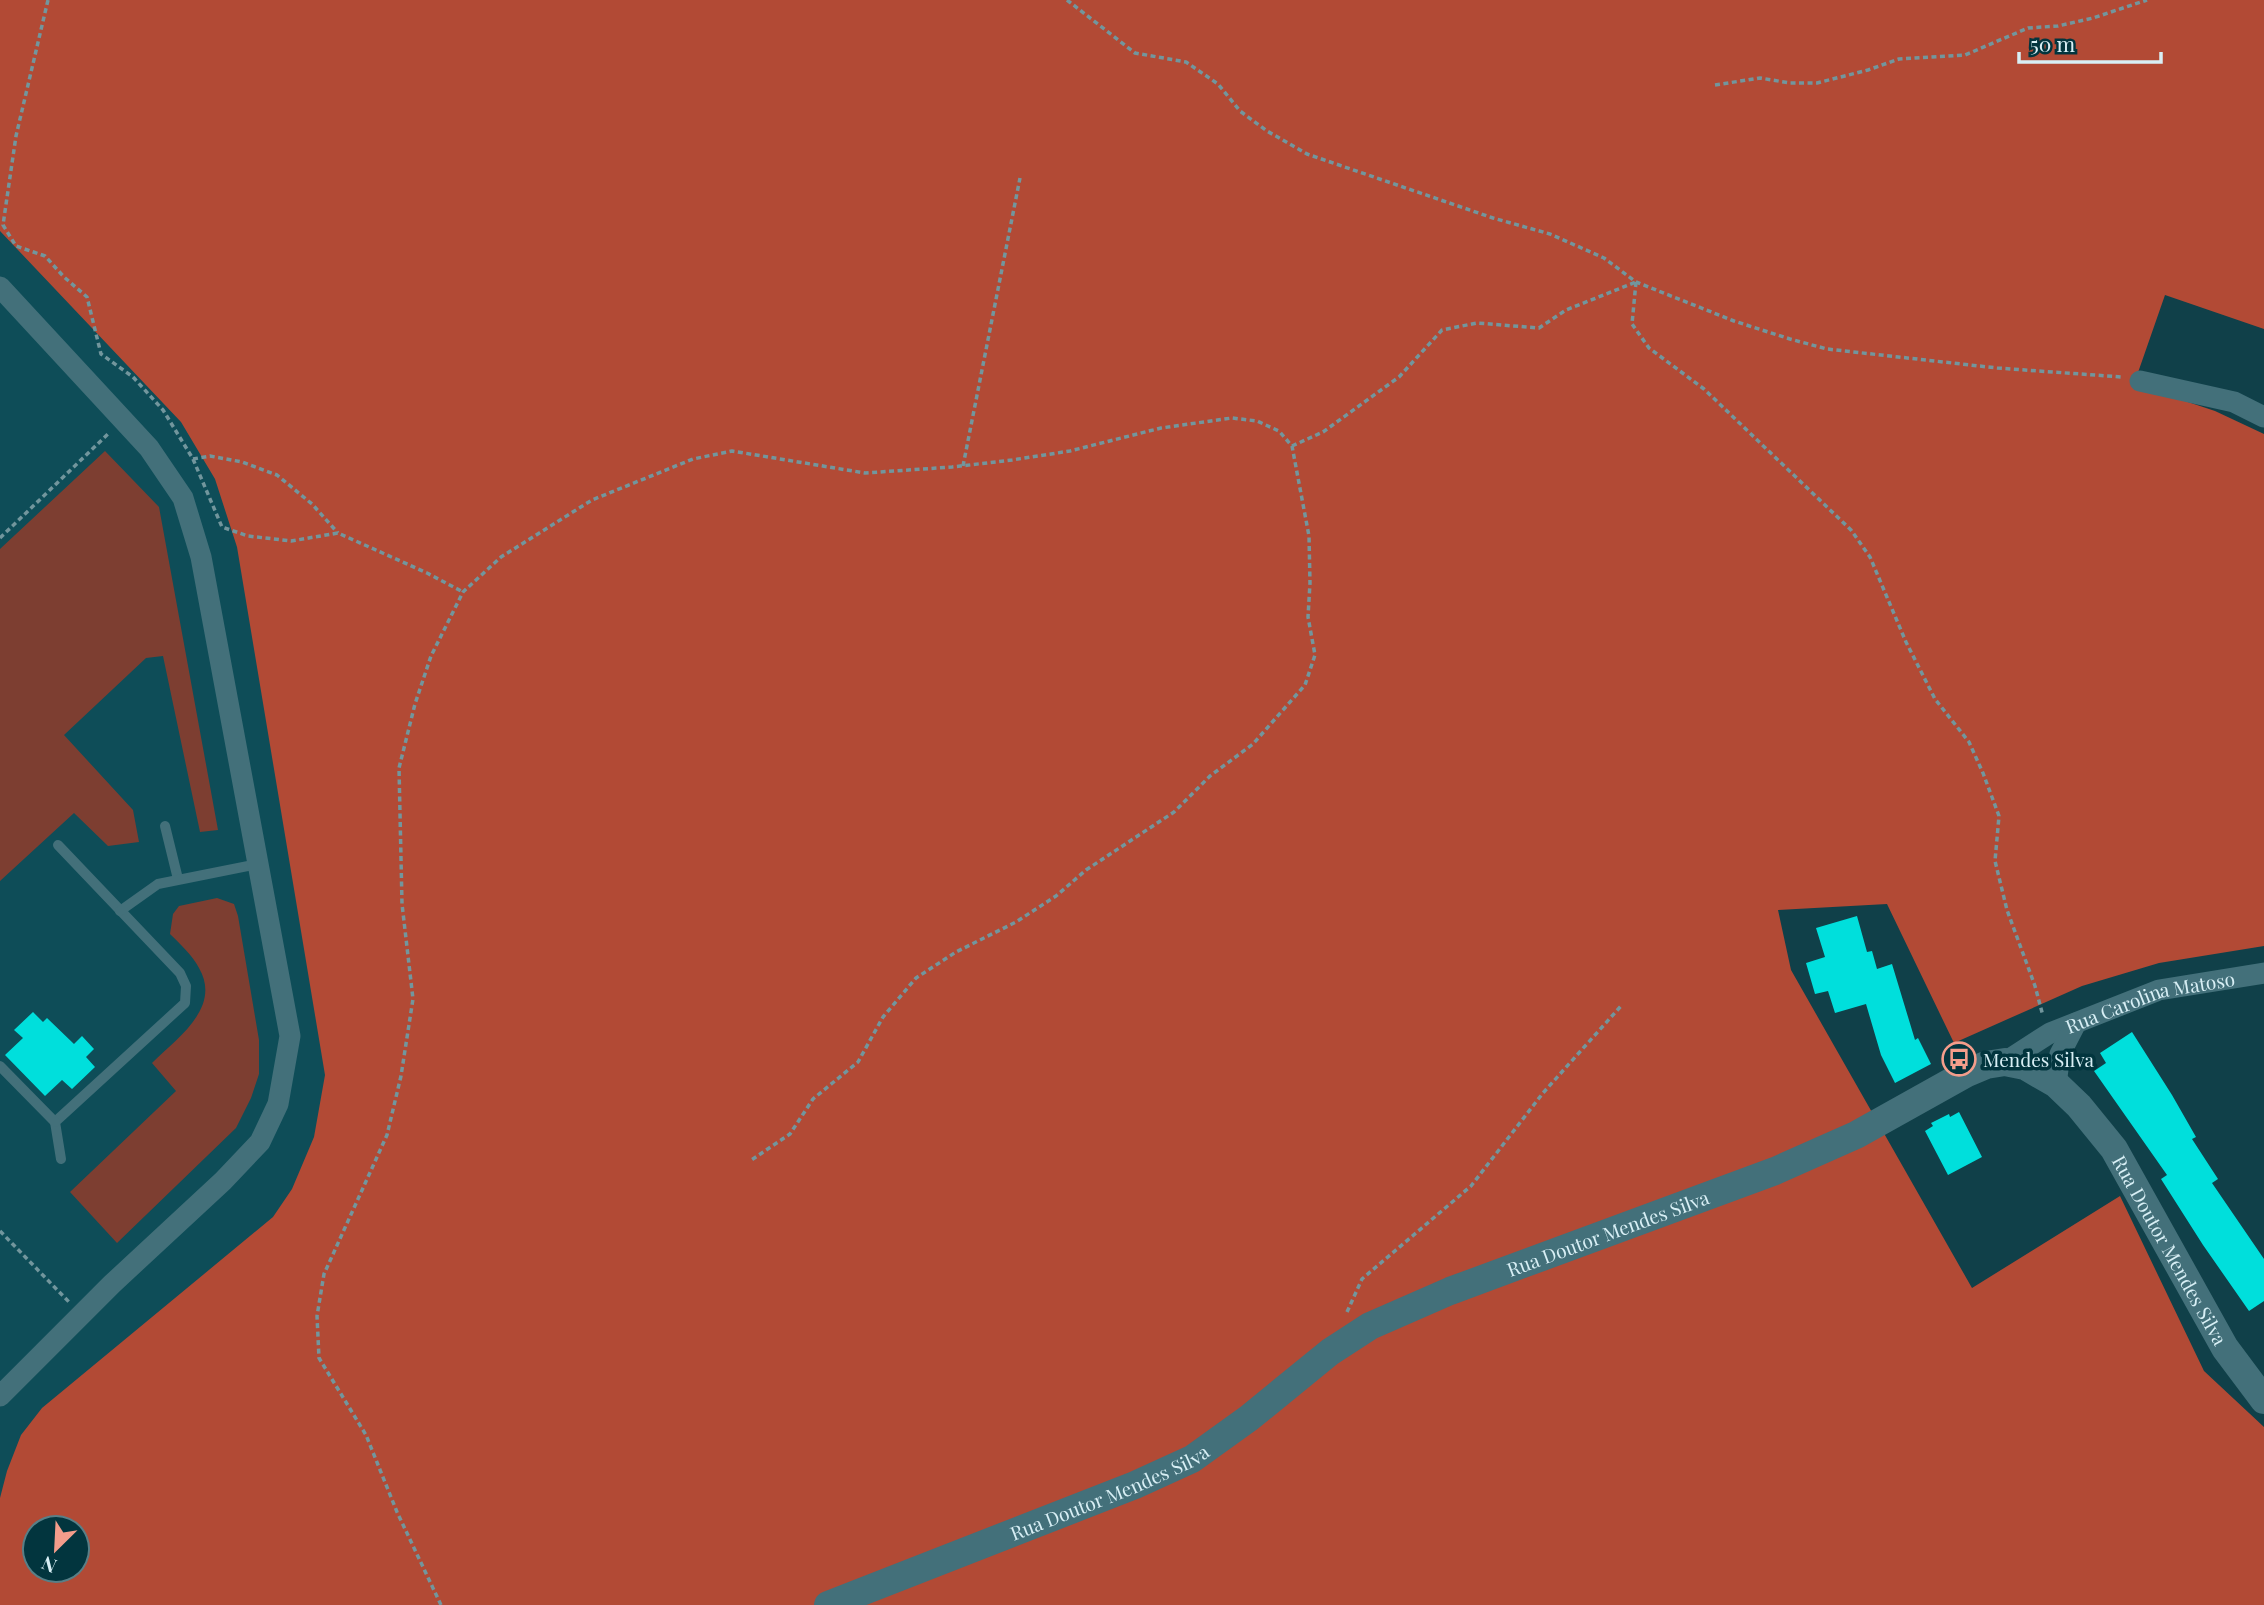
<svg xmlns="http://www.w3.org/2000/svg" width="2264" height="1605" font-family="'Playfair Display',serif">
	<rect width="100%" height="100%" fill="#104049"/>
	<path fill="#0e4d58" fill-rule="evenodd" d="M0,0l615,1140 -538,465h-77zM35,1528h42v42h-42z"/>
	<g fill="#7d3e31">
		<path d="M105,451l54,56 59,323 -18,2 -37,-176 -17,2 -82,77 69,75 6,32 -31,4 -34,-33 -74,68v-332z"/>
		<path d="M217,898l17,6 4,12 21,124v34l-8,24 -15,30 -119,115 -47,-51 106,-101 -24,-28c25,-25 70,-55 47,-95 -6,-12 -19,-24 -29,-34l3,-20 6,-8z"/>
	</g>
	<path fill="#b24a35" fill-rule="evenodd" d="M0,0h2264v329l-99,-34 -31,89 81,27 49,23v512l-105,17 -77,23 -128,57 -67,-139 -109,6 13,60 181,318 148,-92 84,175 60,56v178h-2264v-107l7,-27 14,-36 21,-27 231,-191 19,-28 22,-52 11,-62 -88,-528 -22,-68 -34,-57 -181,-191zM35,1528h42v42h-42z"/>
	<g fill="#00dfdc">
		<path d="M1857,916l10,36 5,-1 5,18 15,-5 23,76 3,-2 13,26 -36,19 -14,-28 -15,-51 -31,9 -7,-22 -13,3 -9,-31 19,-6 -9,-29z"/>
		<path d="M33,1012l10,10 4,-4 27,26 8,-8 12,13 -8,8 9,10 -23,22 -10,-9 -17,16 -40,-41 18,-17 -9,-8z"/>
		<path d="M2132,1032l40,63 24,42 -4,2 26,40 -6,4 52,76v42l-15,10 -46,-66 -42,-66 6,-4 -73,-104 12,-8 -6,-10z"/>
		<path d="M1959,1112l23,45 -34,18 -23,-44 8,-5 -2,-3 18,-9 1,3z"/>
	</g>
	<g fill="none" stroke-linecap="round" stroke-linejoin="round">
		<g stroke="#72969d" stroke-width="3.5" stroke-dasharray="5 3.5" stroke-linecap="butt">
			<path d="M48,0l-32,136 -13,89 13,21 29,10 19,21 23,20 14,57 32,23 30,33 30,49 29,68 26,9 43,5 47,-8 89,40 36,19"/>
			<path d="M1067,0l68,53 51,9 32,22 22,27 27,20 40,23 186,64 57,16 54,24 32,24 98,39 56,18 37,10 170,19 125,9"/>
			<path d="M1715,85l45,-7 30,5h27l51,-13 31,-11 66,-4 63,-27 30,-2 35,-8 54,-18"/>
			<path d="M1636,282l-4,42 17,24 55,41 147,141 19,27 36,85 29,57 34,43 14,31 16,43 -4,45 12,49 28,76 8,30"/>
			<path d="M1292,446l31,-14 76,-55 43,-47 35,-7 62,5 27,-18 70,-28"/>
			<path d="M193,459l17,-3 32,6 35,13 35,29 26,29"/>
			<path d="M963,466l57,-288"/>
			<path d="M0,538l109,-105"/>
			<path d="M0,1231l69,71"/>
			<path d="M1347,1312l15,-33 109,-93 72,-93 78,-87"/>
			<path d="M441,1605l-44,-93 -31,-77 -47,-77 -2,-42 7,-42 63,-139 14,-59 12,-77 -11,-95 -3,-136 16,-64 16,-48 32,-64 38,-35 91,-57 101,-41 39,-8 133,22 87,-6 60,-7 58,-9 91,-23 71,-10 25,3 22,10 13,15 17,90 1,47 -2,34 7,38 -10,30 -52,59 -43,32 -36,36 -88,58 -30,26 -40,26 -60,30 -40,26 -33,39 -25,45 -45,37 -23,35 -40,27"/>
		</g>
		<g stroke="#43707a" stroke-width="10">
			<path d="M165,826l13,53"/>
			<path d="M58,845l122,128 6,13 -1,17 -130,119 6,37"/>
			<path d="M120,911l38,-27 100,-20"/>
			<path d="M0,1066l55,56"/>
		</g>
		<g stroke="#43707a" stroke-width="21">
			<path d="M0,287l149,161 34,50 18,59 89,479 -12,68 -18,38 -37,39 -111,103 -112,112"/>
			<path d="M2140,381l94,21 30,15"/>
			<path id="s1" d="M2005,1062l45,-29 109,-43 105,-17"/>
			<path d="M2056,1084l4,-30 16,-31"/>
		</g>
		<path stroke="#43707a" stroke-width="28" id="s2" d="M828,1605l307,-120 57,-26 57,-41 81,-66 40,-26 80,-35 325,-120 81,-36 111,-62 19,-8 19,-3 20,4 31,18 23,22 35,43 111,199 39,52"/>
	</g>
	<defs>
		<symbol id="bus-ring" viewBox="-11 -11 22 22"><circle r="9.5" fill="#02353e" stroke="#f49d8b" stroke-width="1.5"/><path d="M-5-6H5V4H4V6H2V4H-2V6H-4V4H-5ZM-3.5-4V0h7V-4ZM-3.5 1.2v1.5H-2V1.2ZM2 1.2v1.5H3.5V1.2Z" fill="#f49d8b"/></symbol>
	</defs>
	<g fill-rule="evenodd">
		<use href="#bus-ring" x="1940" y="1040" width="38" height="38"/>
	</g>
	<g text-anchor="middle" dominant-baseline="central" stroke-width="7" stroke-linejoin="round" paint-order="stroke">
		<g font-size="19" fill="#d8eff5" stroke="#02353e">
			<text stroke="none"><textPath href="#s1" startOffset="159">Rua Carolina Matoso</textPath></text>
			<text stroke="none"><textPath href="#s2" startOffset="870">Rua Doutor Mendes Silva</textPath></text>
			<text stroke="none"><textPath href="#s2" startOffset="1563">Rua Doutor Mendes Silva</textPath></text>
			<text stroke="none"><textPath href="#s2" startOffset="303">Rua Doutor Mendes Silva</textPath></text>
		</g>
		<g font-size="19" fill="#d8eff5" stroke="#02353e" text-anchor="start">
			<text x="1983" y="1059">Mendes Silva</text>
		</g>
	</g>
	<g transform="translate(56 1549) rotate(204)"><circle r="33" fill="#02353e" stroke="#587f87" stroke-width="2"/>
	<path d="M0-5L12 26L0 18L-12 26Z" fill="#f49d8b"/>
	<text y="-10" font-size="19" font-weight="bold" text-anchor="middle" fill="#d8eff5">N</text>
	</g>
	<path d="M2019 52v10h142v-10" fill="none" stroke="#d8eff5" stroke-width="3.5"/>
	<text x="2030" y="52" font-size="21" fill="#d8eff5" stroke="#02353e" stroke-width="5" paint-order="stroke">50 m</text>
</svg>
